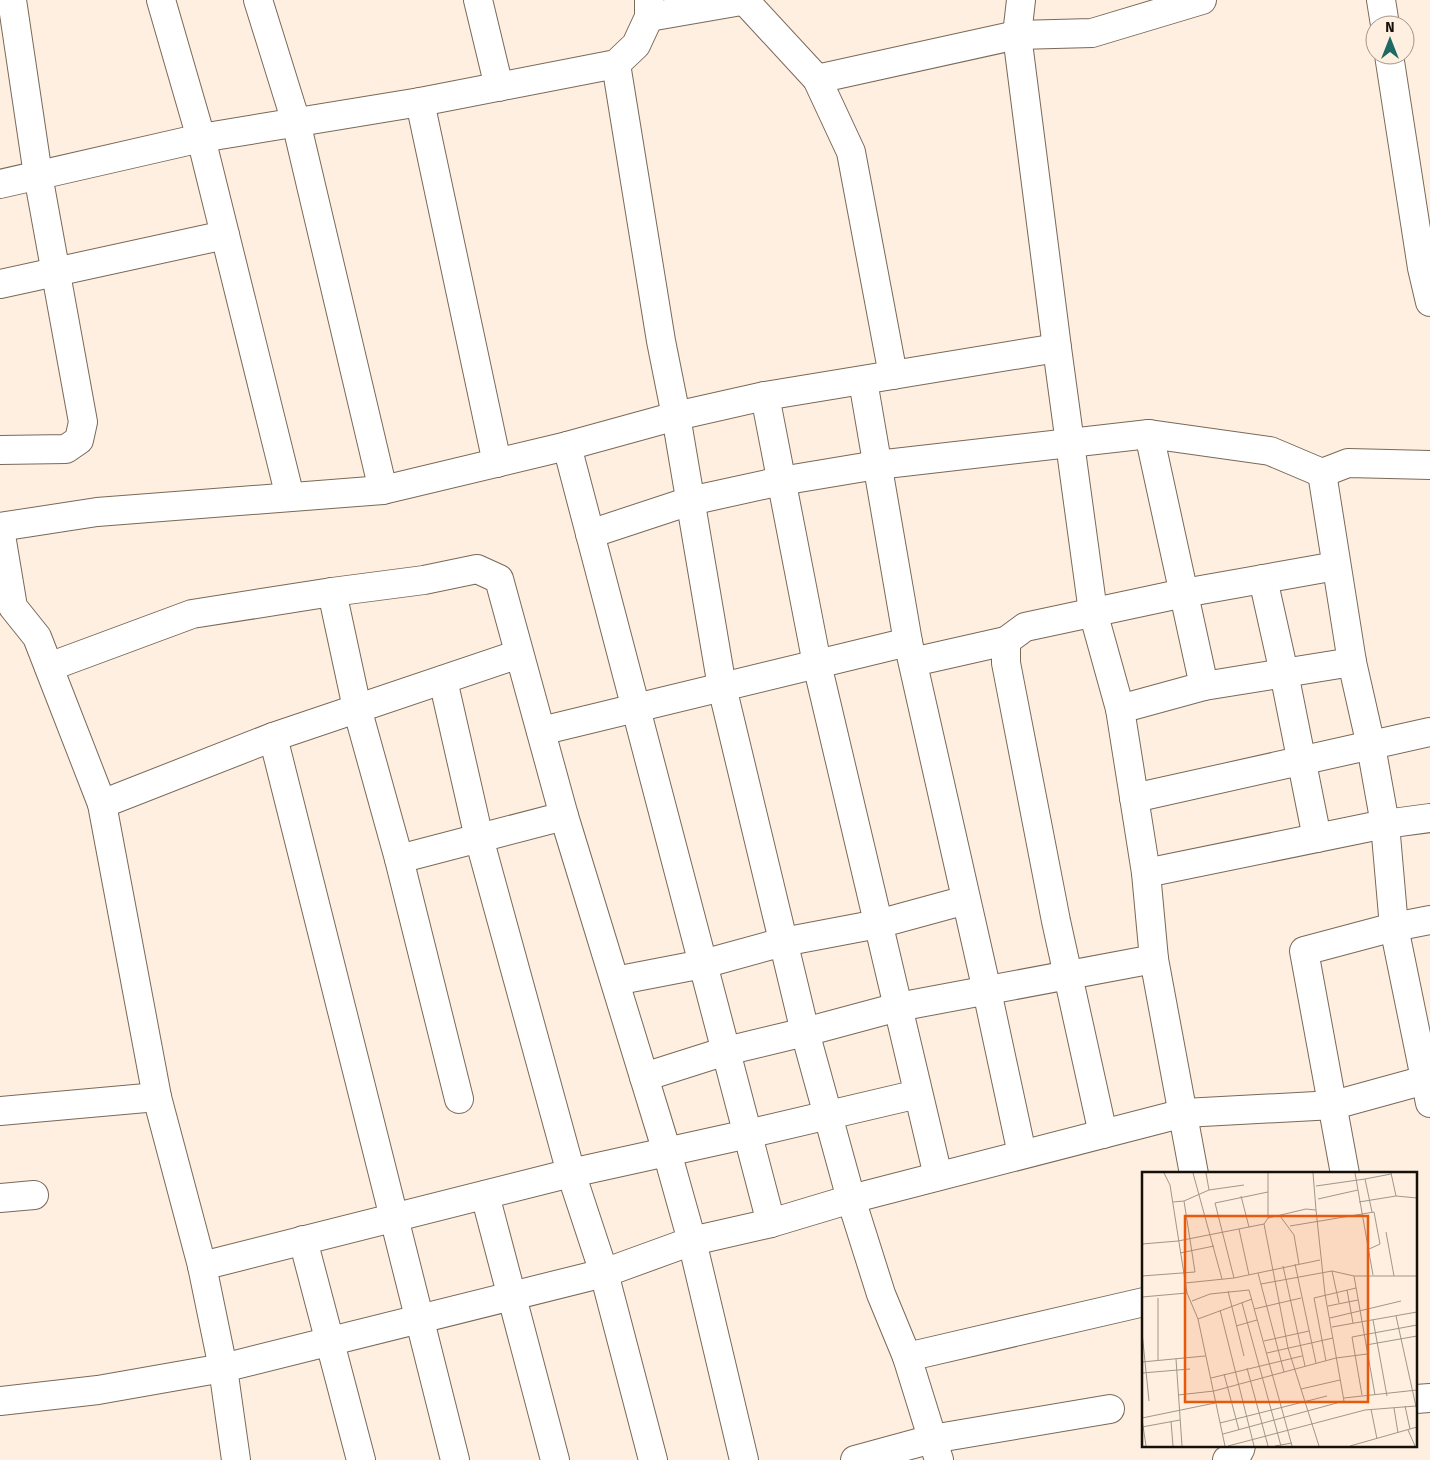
<svg xmlns="http://www.w3.org/2000/svg" width="1430" height="1460" font-family="'Fira Sans',sans-serif">
	<rect width="100%" height="100%" fill="#feefe0"/>
	<g fill="none" stroke-linecap="round" stroke-linejoin="round">
		<defs>
			<g id="minor">
				<path d="M161,0l40,138 89,359"/>
				<path d="M258,0l38,122 87,368"/>
				<path d="M478,0l21,87"/>
				<path d="M1021,0l-4,35 40,313 36,264 27,97 26,164 8,86 40,215"/>
				<path d="M1381,0l4,25"/>
				<path d="M745,1l72,78 34,73 42,223"/>
				<path d="M649,17l98,-17"/>
				<path d="M1389,55l33,213 8,34"/>
				<path d="M616,64l45,277 15,75 46,271 83,345 46,167 30,95 26,63 32,103"/>
				<path d="M817,79l200,-44 75,-2 110,-33"/>
				<path d="M420,102l77,361"/>
				<path d="M0,184l201,-46 219,-36 196,-38 20,-19 13,-28v-17"/>
				<path d="M0,284l225,-49"/>
				<path d="M863,381l45,261 79,349 35,163"/>
				<path d="M765,396l52,268 121,512"/>
				<path d="M1149,434l55,252"/>
				<path d="M567,446l204,777"/>
				<path d="M0,450l66,-1 13,-9 4,-18 -45,-247 -26,-175"/>
				<path d="M1322,473l30,189 19,84 14,78 9,103 36,176"/>
				<path d="M0,527l97,-15 286,-22 184,-44 109,-30 89,-20 292,-48"/>
				<path d="M0,529l13,78 24,30 65,167 55,293 45,169 21,102 13,92"/>
				<path d="M590,534l100,-33 91,-20 96,-16 272,-31 121,17 52,22 26,-10 82,2"/>
				<path d="M1263,579l21,94 33,165"/>
				<path d="M332,592l25,116 42,151 60,240"/>
				<path d="M913,662l93,-21"/>
				<path d="M49,667l143,-53 140,-22 92,-12 53,-11 22,10 65,237 103,336 25,89 52,219"/>
				<path d="M443,680l36,158 92,335 33,100 49,187"/>
				<path d="M1120,709l84,-23 148,-24"/>
				<path d="M541,731l367,-89"/>
				<path d="M273,737l182,723"/>
				<path d="M1134,798l296,-66"/>
				<path d="M102,804l171,-67 246,-83"/>
				<path d="M399,859l165,-43"/>
				<path d="M1146,873l239,-49 45,-6"/>
				<path d="M615,981l88,-17 80,-22 95,-18 88,-24"/>
				<path d="M644,1077l82,-26 79,-19 93,-25 256,-48"/>
				<path d="M0,1111l157,-14"/>
				<path d="M1103,1134l-47,-213 -50,-258v-22l19,-14 159,-34 152,-27"/>
				<path d="M1345,1174l-41,-223 90,-24 36,-7"/>
				<path d="M485,1195l70,265"/>
				<path d="M0,1198l34,-3"/>
				<path d="M303,1240l58,220"/>
				<path d="M202,1266l369,-93 177,-39 170,-40"/>
				<path d="M907,1357l237,-55"/>
				<path d="M1416,1399l14,-1"/>
				<path d="M0,1401l98,-11 125,-22 381,-95 88,-32 79,-18 80,-24 333,-86 150,-8 91,-25"/>
				<path d="M855,1460l77,-21 178,-30"/>
				<path d="M1227,1460c6,-3 13,-6 14,-14"/>
			</g>
		</defs>
		<use href="#minor" stroke="#796959" stroke-width="30"/>
		<use href="#minor" stroke="#fff" stroke-width="28"/>
	</g>
	<g transform="translate(1142 1172)">
		<rect width="275" height="275" fill="#feefe0"/>
		<path fill="none" stroke="#a1968a" stroke-width="1" d="M22,1l6,12 17,108 11,26 27,127M51,1l29,106M64,1l3,17M171,1l3,37M213,1l18,102M249,1l5,23 21,2M223,7l26,-5M174,14l49,-7 7,33M99,24l8,31M176,27l40,-9M31,30l11,-1 25,-11 35,-5M217,30l37,-6M138,44l14,19 5,29M122,52l24,124 31,98M148,54l84,-14 6,32 -13,6M97,57l10,46M244,60l8,44M0,72l36,-3 86,-17 4,-6v-45M38,81l34,-7M153,92l21,99M141,94l22,100M190,99l7,32M116,101l26,99M0,104l53,-4 -11,-71M212,104l21,119M92,106l-19,-75 53,-11M43,111l49,-5 86,-18M119,112l71,-13 22,5h63M205,118l6,33M86,119l16,65M0,125l45,-4M16,126v62M50,129l18,-7 39,-4 43,156M100,131l39,143M186,134l30,-6M112,137l47,-11M78,138l34,136M254,144l21,95M188,146l71,-17M56,147l54,-20M231,148l14,76M94,154l21,-6M190,155l85,-15M0,160l7,69M122,169l45,-10M224,173l51,-9M125,181l66,-15M34,187l6,87M184,189l-12,-63 42,-10M0,190l63,-6M105,196l21,78M0,201l48,-4M82,202l15,56M69,206l91,-22M159,217l39,-9M36,223l36,-4 122,-33 31,-4M220,223l-10,-58 65,-12M202,226l73,-8M263,234l5,23M252,236l4,25M229,237l6,30M0,246l73,-15M0,247l4,27M29,249l2,25M78,251l107,-27M0,255l38,-7M266,258l7,16M81,262l121,-33 -19,-107 -9,-84 -10,-1 -38,9M86,274l137,-36 51,-4M133,274l17,-3M208,274l67,-19"/>
		<path fill="#e8590c" fill-opacity="0.15" stroke="#e8590c" stroke-width="2.5" d="M43,44h183v186h-183z"/>
		<rect width="275" height="275" fill="none" stroke="#16100a" stroke-width="2.5"/>
	</g>
	<g transform="translate(1390 40)"><circle r="24" fill="#feefe0" stroke="#a1968a"/>
	<path d="M0-4L9 19L0 12L-9 19Z" fill="#1e6963"/>
	<text y="-8" font-size="14" font-weight="bold" text-anchor="middle" fill="#16100a">N</text>
	</g>
</svg>
